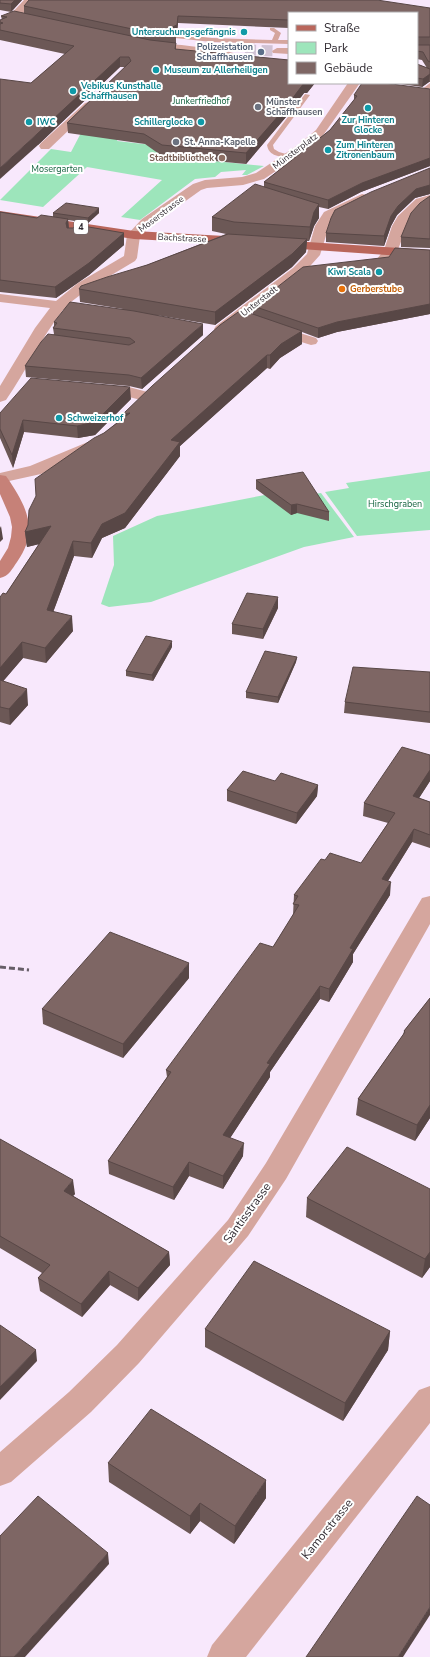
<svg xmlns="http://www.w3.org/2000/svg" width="430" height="1657" font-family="'Nunito Sans',sans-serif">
	<rect width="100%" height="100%" fill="#f8e8fc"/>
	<g fill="#9de5bb">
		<path d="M82,131l36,8 -1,2 44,5 14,11 89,9 -17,9h-5l4,-5 -25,2 -6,5 -20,2 -55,41 -19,-3 41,-37 -75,-13 -44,40 -43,-7 51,-51 20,3z"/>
		<path d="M430,471v59l-73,6 -32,-44 24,-4 -3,-5z"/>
		<path d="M321,493l33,44 -50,10 -153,55 -42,5 -8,-3 13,-39 -1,-29 44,-20 113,-22 7,6z"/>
	</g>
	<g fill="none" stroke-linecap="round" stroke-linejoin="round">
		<path stroke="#d0c2d4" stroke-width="11" stroke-dasharray="11 5.5" stroke-linecap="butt" d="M245,50l32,1"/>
		<g fill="#d5a69e" fill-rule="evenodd">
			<path d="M270,28h4l7,5 -3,7h11v4l-77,-2 -37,-4 -3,-2 3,-2 37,4 60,2 3,-7 -5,-3z"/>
			<path d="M430,83v5l-6,5h-4v-2z"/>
			<path d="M305,94l5,1 -37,50 1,4 5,3 14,4 -3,2c-10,-2 -21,-1 -23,-13z"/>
		</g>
		<g fill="#d5a69e" fill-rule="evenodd">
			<path d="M24,0h11l-16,18h-8l-1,-2 1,-2z"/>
			<path d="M147,42c14,1 89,7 95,15l-5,3 -94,-13 -1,-2z"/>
			<path d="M277,48h12v6l-16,-1 -1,-2z"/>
			<path d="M348,83h12l-36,51 -18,17 -42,28 -21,6 -36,3 -6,2 -49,35 -12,11 -3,22 -2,3 -47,28 -17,13 6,2 2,3 -2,3 -5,1 -9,-1c-22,28 -37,61 -57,90l-6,2v-16l35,-58 15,-20 -50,-6v-8l56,7 22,-18 46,-27 3,-21 15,-16 51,-35 12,-4 37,-3 14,-4 42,-28 18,-15z"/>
			<path d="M89,102l4,1 2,2 -2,2 -44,42h-8l-2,-3 2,-3 44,-40z"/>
			<path d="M362,194l5,1 1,3 -1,3 -33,17 -5,8 -9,29 -17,19 -77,58 -5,1 -5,-1 -2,-3 2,-3 77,-58 14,-14 8,-28 9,-14z"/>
			<path d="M430,195v8l-12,8 -9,10 -12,31 -6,6 -3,7 -31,4 -5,-1 -2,-3 2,-3 25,-3 7,-9 8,-24 6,-10 18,-17z"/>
			<path d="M274,325l42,13 2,3 -2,3 -5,1 -42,-13 -2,-3 2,-3z"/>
			<path d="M102,385l27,2 22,6 2,3 -2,3 -6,2 -16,-4 -32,-4 -3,-3 3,-3z"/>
			<path d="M95,439l6,2 2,3 -2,3 -60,27 -41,9v-10l30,-7z"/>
			<path d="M430,896v28l-144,255 -38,57 -109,127 -48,49 -80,70 -11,4v-34l69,-60 48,-47 111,-125 38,-57 156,-265z"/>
			<path d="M430,1386v37l-184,234h-39l5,-12 207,-255z"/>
		</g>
		<path fill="#c68178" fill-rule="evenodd" d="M0,475l6,1c20,29 34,54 11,86 -5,7 -8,14 -17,16v-17l8,-13 3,-11 1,-10 -2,-10 -10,-23z"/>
		<g fill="#b9665b" fill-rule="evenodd">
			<path d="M0,211l134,20 109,6 5,1 2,3 -2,3 -5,1 -109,-6 -134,-20z"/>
			<path d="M277,240l153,10v8l-158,-11 -2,-3 2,-3z"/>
		</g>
		<path stroke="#665d67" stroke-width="3" stroke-dasharray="6 3" stroke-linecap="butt" d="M0,967l29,3"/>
	</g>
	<g fill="#6c5856">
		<path d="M0,0h22l-11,12 -11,-2z"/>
		<path d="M24,6l406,2v37h-13v-32h-128v15l-111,-5 -1,10h-1v11v-1v6l113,34h26l-8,10h-3l-18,24 -40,47 -84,-8 -17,-12 -77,-11 -1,-10 58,-56h-5l-82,78 -7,-62 34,-29 -65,-14v-20h2l-1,-4 23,-3z"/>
		<path d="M417,45h13v37h-1l-7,5 -29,-4h24v-19l10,4 -5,-8 -5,-1z"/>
		<path d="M430,89v77l-69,26 -33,17 -9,-2v11l-5,8 -5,15h-2l-1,11 -14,15 -77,58 -59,-10 47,20 -61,54 -13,-3 -103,-9 -1,-11 29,-32 -1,-6 1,-2v-4l69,-13 -43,-7 -1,-13 68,-24 79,-31 -14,-3v-14l52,-30v-5l66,-52 24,-30v-5z"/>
		<path d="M430,168v26l-15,4 -18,17 -6,11 -7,20 -58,-4v-9z"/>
		<path d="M430,196v52l-29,-1v-10z"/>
		<path d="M0,212l37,6 16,-1v-4h46l-11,10 -20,-3 1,8 55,5v12l-35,30 -33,23 -56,-6z"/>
		<path d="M430,250v64l-93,18 -19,6 -16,-6v12l-22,14 -10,11 -3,-1 -87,78v10l-55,72 -23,10 -10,20 -18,-2 -21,56 20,19 -27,32 -23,-5 -20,23 25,24 -18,20 -10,-3v-125l6,-3 33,-50 -12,3 -2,-15 79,-99 149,-119v-8l136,-49z"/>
		<path d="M131,399l-36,36 -17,3 -54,-6 -11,36 -13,-30v-25z"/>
		<path d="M256,480l73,32v9l-32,-8 -6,2 -35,-26z"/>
		<path d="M278,608l-15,31 -31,-5v-10z"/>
		<path d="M172,647l-19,34 -27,-5v-5z"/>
		<path d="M297,657l-1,5 -18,41 -32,-5v-6z"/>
		<path d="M430,672v51l-86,-10 1,-11z"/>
		<path d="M430,755v26l-11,17 11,4v46l-18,-6 -24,39 2,14 -37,59v8l-24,40 -9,-3 -50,73v5l-40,61 13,18 -20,33 -34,-13 -15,24 -65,-26 -1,-13 59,-84 -1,-7 107,-123 20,-32 1,-20 31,-35 36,3 27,-40 -25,-7 1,-13z"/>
		<path d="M275,781l43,4 -1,11 -21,28 -69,-23v-11z"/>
		<path d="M189,978l-66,80 -80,-34 -1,-15z"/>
		<path d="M430,998v120l-15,23 -59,-26 2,-16 45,-64 1,-4z"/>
		<path d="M0,1139l75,55 -2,2 96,56 1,13 -32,36 -28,-16 -28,32 -42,-26 -2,-13 4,-5 -42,-25z"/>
		<path d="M430,1189v78l-8,11 -116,-61 1,-19z"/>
		<path d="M205,1329l185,2 -2,19 -45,71 -138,-74z"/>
		<path d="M108,1463l158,35 -32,46 -34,-23 -10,13 -81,-52z"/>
	</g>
	<g fill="#584746">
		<path d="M15,0h7l-11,12v-8z"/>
		<path d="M178,16v7l-1,10h-1v11v-11l-5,3 -1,-8z"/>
		<path d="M120,57v10l-82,78 -38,34v-11z"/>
		<path d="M430,74l-1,8 -7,5 1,-8z"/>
		<path d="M304,83h11l-8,10h-3l-18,24 -40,47v-11z"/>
		<path d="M430,158v8l-69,26 -33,17v-9l34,-17z"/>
		<path d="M430,185v9l-15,4 -18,17 -6,11 -7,20v-10l7,-20 7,-10 18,-17z"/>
		<path d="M319,204v14l-5,8 -5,15 1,-14 4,-15z"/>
		<path d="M99,208v5l-11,10v-5z"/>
		<path d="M68,219l1,12 -3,3v-11z"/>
		<path d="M124,233v12l-35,30 -33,23 -1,-11z"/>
		<path d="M307,239l-1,13 -14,15 -77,58v-13z"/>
		<path d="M430,304v10l-93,18 -19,6v-10l19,-6z"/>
		<path d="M203,324v11l-61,54 -1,-11z"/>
		<path d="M302,331v13l-22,14 -10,11v-14l11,-11z"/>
		<path d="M267,355v13l-87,78v10l-55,72 -23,10 -10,20 -1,-15 11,-19 69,-84z"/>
		<path d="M130,387l1,12 -36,36 -17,3 -1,-12z"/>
		<path d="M130,413l-6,15 -1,-14z"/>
		<path d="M23,420l1,12 -11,36 -1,-13z"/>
		<path d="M297,504v9l-6,2v-10z"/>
		<path d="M1,526l2,13 -3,3v-14z"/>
		<path d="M51,526l1,15 -25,6 -2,-15z"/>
		<path d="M73,541l1,15 -26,70 -1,-16z"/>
		<path d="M278,597v11l-15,31v-10z"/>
		<path d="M72,616l1,15 -27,32 -1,-15z"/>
		<path d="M172,641v6l-19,34 -1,-6z"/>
		<path d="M22,642l1,16 -23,27v-17z"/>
		<path d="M297,657l-1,5 -18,41v-6z"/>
		<path d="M27,689l1,16 -18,20 -1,-16z"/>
		<path d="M430,770v11l-18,28 1,-13z"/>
		<path d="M318,785l-1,11 -21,28 1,-11z"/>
		<path d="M414,829l-2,13 -31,50 1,-13z"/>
		<path d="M391,882l-1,13 -37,59v8l-24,40v-13l21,-41z"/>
		<path d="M189,963v15l-66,80v-14z"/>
		<path d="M320,986v13l-50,73v5l-47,72v-14l44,-72z"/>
		<path d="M430,1105v13l-15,23 2,-16z"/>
		<path d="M244,1143l-1,13 -20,33v-13z"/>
		<path d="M189,1162v14l-15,24 -1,-13z"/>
		<path d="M73,1180l2,14 -10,10 -1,-13z"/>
		<path d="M169,1252l1,13 -32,36v-13z"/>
		<path d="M430,1252v15l-8,11 3,-19z"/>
		<path d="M109,1271l1,14 -28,32 -1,-13z"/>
		<path d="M390,1331l-2,19 -45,71 2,-18z"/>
		<path d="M36,1350l1,11 -37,39v-13z"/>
		<path d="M266,1480v18l-32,46 1,-18z"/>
		<path d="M200,1503v18l-10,13v-18z"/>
		<path d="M108,1553l1,11 -84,93h-11z"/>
		<path d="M430,1607v8l-27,42h-5z"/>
	</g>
	<g fill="#7e6664" stroke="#584746">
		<path d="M0,0h15l-4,4 -11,-1z"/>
		<path d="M29,0h348l53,8v29h-13v-24h-128v7l-111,-4 -1,9 -7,3 6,4v4l-25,-3 -127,-27z"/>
		<path d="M14,11l136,29 26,3 -1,6 114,11v23h15l-18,24 -40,46 -84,-8 -18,-11 -77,-11 64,-62 -2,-4h-9l-83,77 -37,34v-89l31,4 43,-37 -74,-16v-6l3,-1 -3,-1v-2l7,-3 -6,-1z"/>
		<path d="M417,45h13v17l-2,-1 -5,-9 -6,-1z"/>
		<path d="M417,64l13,5v5l-7,5 -6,-1z"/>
		<path d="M362,83h22l46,6v69l-68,25 -34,17 -64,-18 66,-52 27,-34 -3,-1z"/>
		<path d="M430,168v17l-14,4 -18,17 -7,10 -7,20 -58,-3 5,-15 4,-8 36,-18z"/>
		<path d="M255,184l64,20 -5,8 -4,15 -76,-5 -22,-5z"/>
		<path d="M430,196v43l-29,-2 10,-24 9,-10z"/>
		<path d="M66,203l33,5 -11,10 -35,-5z"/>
		<path d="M0,212l37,6 4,-3 27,4 -2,4 1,5h6l4,-3 47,8 -35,30 -34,24 -55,-7z"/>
		<path d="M228,234l79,5 -15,15 -77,58 -136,-23 2,-3 26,-9 40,-12z"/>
		<path d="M395,248l35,2v54l-93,18 -19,6 -65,-22 50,-39 86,-10z"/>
		<path d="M70,302l64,9 69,13 -62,54 -12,-3 -104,-9 16,-24 7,-8 81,11 6,-3 -5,-4 -77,-10 4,-5 -3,-1z"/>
		<path d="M241,310l61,21 -21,13 -11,11h-3l-96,85 9,2 -55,71 -23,11 -11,19 -18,-2 -26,69 25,6 -27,32 -23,-6 -22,26v-71l3,-4 3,1 45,-68 -26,6 3,-7 1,-15 7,-14 -1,-17 59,-41 10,-5 26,-20 -7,1 29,-28 68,-61z"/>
		<path d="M31,378l99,9 -35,35 -18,4 -54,-6 -11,35 -12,-26v-16z"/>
		<path d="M303,472l26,40 -32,-8 -6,1 -35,-25z"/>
		<path d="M247,593l31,4 -15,32 -31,-5z"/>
		<path d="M146,636l26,5 -20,34 -26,-4z"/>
		<path d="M265,651l32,6 -19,40 -32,-5z"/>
		<path d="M353,667l77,5v40l-85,-10z"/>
		<path d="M0,680l27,9 -18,20 -9,-2z"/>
		<path d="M402,747l28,8v15l-17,26 17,6v33l-16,-6 -32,50 9,3 -41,66 3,1 -24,40 -9,-3 -53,77 3,1 -47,71 21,8 -21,33 -34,-14 -16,25 -65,-26 63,-89 -5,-2 94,-127 13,4 26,-42 -6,-1 5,-8 -4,-1 27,-36 4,1 5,-7 31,10 34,-50 -31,-10z"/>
		<path d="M243,771l32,10 6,-8 37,12 -21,28 -70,-23z"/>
		<path d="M110,932l79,31 -66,81 -81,-35z"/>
		<path d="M430,998v107l-13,20 -59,-26 47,-67 -1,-1z"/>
		<path d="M0,1139l73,41 -9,11 105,61 -31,36 -29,-17 -28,33 -43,-26 12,-13 -50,-29z"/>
		<path d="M347,1147l83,42v63l-5,7 -118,-61z"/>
		<path d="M254,1261l136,70 -45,72 -140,-74z"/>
		<path d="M0,1325l36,25 -36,37z"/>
		<path d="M151,1409l115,71 -31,46 -35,-23 -10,13 -82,-53z"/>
		<path d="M38,1496l70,57 -94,104h-14v-121z"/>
		<path d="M417,1496l13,9v102l-32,50h-92z"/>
	</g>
	<g fill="#0f9aa8" stroke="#fff" stroke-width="1.5">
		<circle cx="244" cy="32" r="4"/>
		<circle cx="156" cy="70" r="4"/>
		<circle cx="73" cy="91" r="4"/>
		<circle cx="368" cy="108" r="4"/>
		<circle cx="29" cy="122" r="4"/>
		<circle cx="201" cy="122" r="4"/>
		<circle cx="328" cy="150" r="4"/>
		<circle cx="379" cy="272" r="4"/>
		<circle cx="59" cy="418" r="4"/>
	</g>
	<circle fill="#5c6f8a" stroke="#fff" stroke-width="1.5" cx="261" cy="52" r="4"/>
	<g fill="#6b7280" stroke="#fff" stroke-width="1.5">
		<circle cx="258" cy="107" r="4"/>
		<circle cx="176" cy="142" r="4"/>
	</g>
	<circle fill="#8d6e63" stroke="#fff" stroke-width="1.5" cx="222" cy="158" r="4"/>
	<circle fill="#e8710a" stroke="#fff" stroke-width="1.5" cx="342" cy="289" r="4"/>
	<g text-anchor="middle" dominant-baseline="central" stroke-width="4" stroke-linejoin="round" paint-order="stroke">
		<g font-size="9" font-weight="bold" fill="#0d838f" stroke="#fff" text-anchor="start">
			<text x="236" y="32" text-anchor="end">Untersuchungsgefängnis</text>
			<text x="164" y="70">Museum zu Allerheiligen</text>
			<text x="81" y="86">Vebikus Kunsthalle<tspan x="81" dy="10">Schaffhausen</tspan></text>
			<text x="368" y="120" text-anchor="middle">Zur Hinteren<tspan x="368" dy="10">Glocke</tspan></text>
			<text x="37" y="122">IWC</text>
			<text x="193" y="122" text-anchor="end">Schillerglocke</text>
			<text x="336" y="145">Zum Hinteren<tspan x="336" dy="10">Zitronenbaum</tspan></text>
			<text x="371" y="272" text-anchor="end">Kiwi Scala</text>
			<text x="67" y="418">Schweizerhof</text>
		</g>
		<g font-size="9" font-weight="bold" fill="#4e5e75" stroke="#fff" text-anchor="end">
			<text x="253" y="47">Polizeistation<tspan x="253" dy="10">Schaffhausen</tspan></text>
		</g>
		<g font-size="9" fill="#14633f" stroke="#fff">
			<text x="201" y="101">Junkerfriedhof</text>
			<text x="57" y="169">Mosergarten</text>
			<text x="395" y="504">Hirschgraben</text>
		</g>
		<g font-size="9" font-weight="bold" fill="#5b616d" stroke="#fff" text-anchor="start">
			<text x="266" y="102">Münster<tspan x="266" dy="10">Schaffhausen</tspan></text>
			<text x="184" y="142">St. Anna-Kapelle</text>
		</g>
		<g font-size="9" fill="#322c33" stroke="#fff">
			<text transform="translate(295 151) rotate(-37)">Münsterplatz</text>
			<text transform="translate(161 214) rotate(-37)">Moserstrasse</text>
			<text transform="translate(182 238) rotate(3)">Bachstrasse</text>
			<text transform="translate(259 301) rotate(-38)">Unterstadt</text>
		</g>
		<g font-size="9" font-weight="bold" fill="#785e54" stroke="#fff" text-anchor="end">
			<text x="214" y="158">Stadtbibliothek</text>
		</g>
		<rect fill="#fff" stroke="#706b70" stroke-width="1" x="74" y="220" width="14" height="14" rx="3"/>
		<g font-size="9" font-weight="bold" fill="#322c33">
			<text x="81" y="227">4</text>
		</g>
		<g font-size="9" font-weight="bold" fill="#c56008" stroke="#fff" text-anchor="start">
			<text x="350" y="289">Gerberstube</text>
		</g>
		<g font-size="12" fill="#322c33" stroke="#fff">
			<text transform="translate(247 1213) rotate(-54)">Säntisstrasse</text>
			<text transform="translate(327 1529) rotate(-51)">Kamorstrasse</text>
		</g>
	</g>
	<rect x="288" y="12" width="130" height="72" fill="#ffffff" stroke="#adabad"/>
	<rect x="296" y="25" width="20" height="6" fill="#b9665b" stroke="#adabad"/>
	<text x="324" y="32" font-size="12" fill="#322c33">Straße</text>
	<rect x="296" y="42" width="20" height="12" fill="#9de5bb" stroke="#adabad"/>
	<text x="324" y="52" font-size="12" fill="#322c33">Park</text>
	<rect x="296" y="62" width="20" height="12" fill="#7e6664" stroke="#adabad"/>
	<text x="324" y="72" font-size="12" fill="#322c33">Gebäude</text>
</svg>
